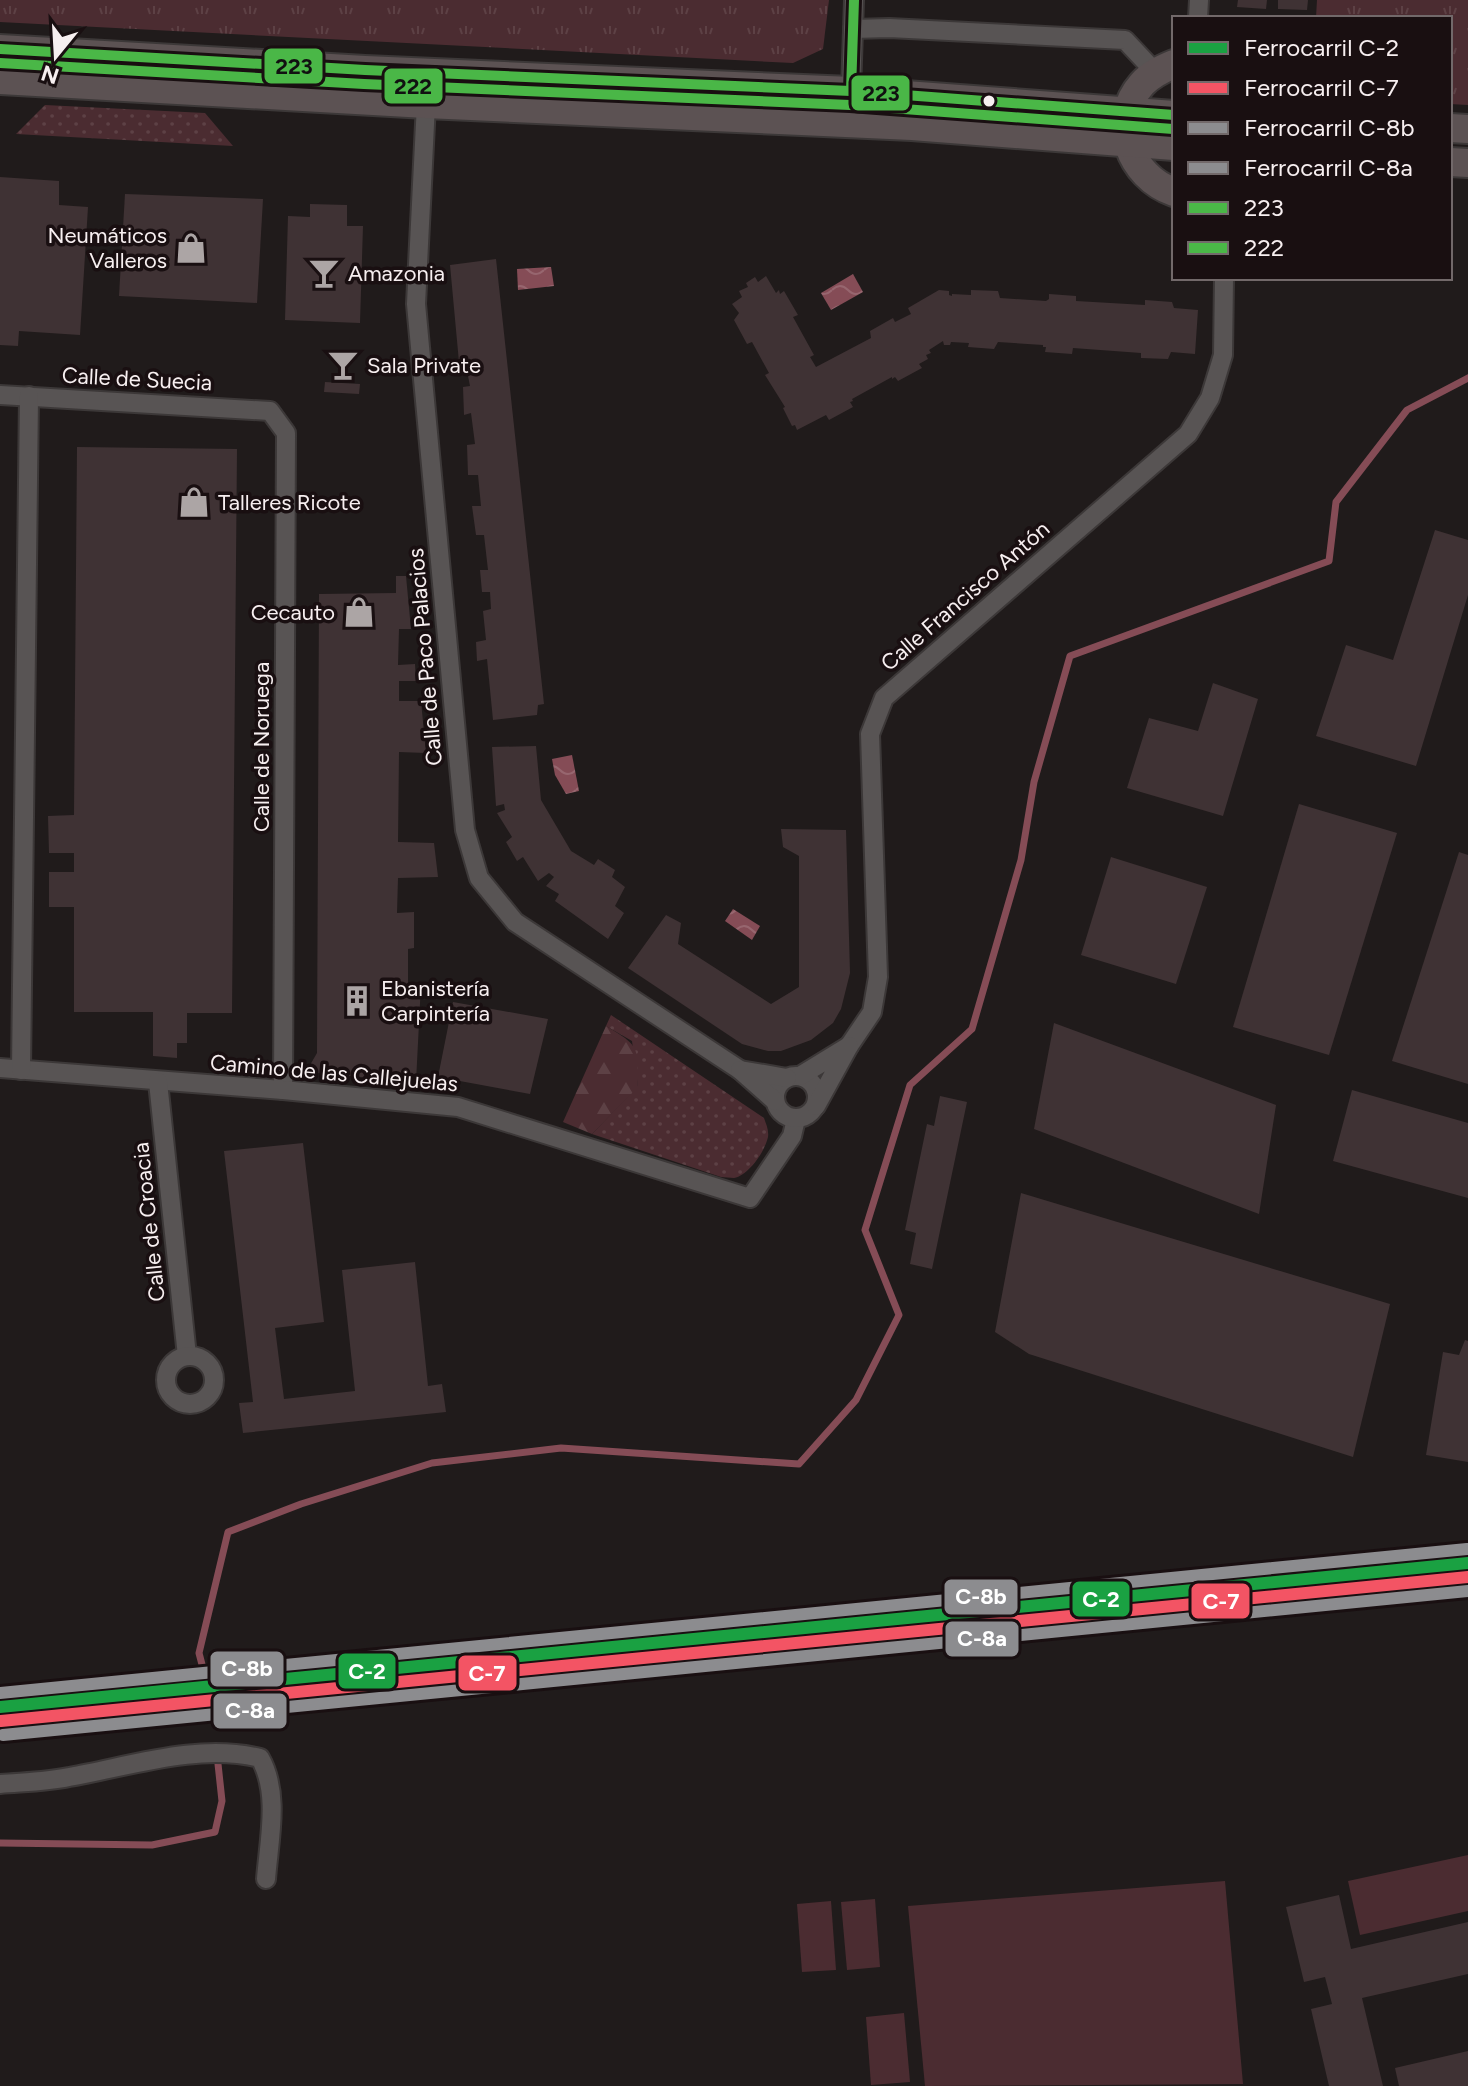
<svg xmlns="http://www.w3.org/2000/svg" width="1468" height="2086" font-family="Figtree,sans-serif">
	<defs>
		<pattern id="grass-dots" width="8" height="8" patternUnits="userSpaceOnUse" patternTransform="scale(2)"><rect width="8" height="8" fill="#4b2c31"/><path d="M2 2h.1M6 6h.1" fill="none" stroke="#5d4145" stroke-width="1.8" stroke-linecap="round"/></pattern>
		<pattern id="forest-firs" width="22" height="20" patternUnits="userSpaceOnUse" patternTransform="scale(2)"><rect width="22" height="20" fill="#4b2c31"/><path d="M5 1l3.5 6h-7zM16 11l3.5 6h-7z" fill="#5d4145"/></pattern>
		<pattern id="park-tufts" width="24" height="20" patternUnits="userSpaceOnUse" patternTransform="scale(2)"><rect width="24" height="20" fill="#4b2c31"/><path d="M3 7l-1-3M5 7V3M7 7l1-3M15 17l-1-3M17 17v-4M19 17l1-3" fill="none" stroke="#5d4145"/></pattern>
		<pattern id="water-waves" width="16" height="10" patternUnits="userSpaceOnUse" patternTransform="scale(2)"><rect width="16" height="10" fill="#854c56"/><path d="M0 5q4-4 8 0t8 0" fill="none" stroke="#97666f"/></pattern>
	</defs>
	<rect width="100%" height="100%" fill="#201b1b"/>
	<g fill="url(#grass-dots)">
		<path d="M45,105l160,8 28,33 -217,-12z"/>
		<path d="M611,1015l153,103c2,6 5,12 4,19 -3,14 -19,38 -34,41 -4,0 -9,-1 -13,-1l-129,-43 46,-48 -6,-45 -26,-15z"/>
	</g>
	<path fill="url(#forest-firs)" d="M606,1026c34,20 32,21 32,61l-46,47 -29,-12z"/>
	<g fill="url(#park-tufts)">
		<path d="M0,0h829l-6,49 -30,14 -793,-41z"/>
		<path d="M1317,0h151v105l-18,-1v-86h-134z"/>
	</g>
	<g fill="#4b2c31">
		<path d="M1468,1855v56l-108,24 -12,-54z"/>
		<path d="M1225,1881l18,203 -318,2 -17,-180z"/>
		<path d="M875,1899l5,68 -33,3 -6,-68z"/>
		<path d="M831,1901l5,69 -34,2 -5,-68z"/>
		<path d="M904,2013l6,69 -39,3 -5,-68z"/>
	</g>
	<g fill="url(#water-waves)">
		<path d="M551,267l3,19 -36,4 -1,-21z"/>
		<path d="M853,274l10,18 -32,18 -10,-17z"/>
		<path d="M572,755l7,36 -13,3 -11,-19 -3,-16z"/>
		<path d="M733,909l27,17 -8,14 -27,-19z"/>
	</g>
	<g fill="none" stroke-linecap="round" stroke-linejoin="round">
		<g stroke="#854c56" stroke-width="7">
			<path d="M205,1676l-6,-23 29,-121 73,-28 131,-41 129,-15 238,16 57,-64 43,-85 -34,-85 45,-145 62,-56 49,-169 13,-78 36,-126 259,-95 7,-59 71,-92 61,-32"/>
			<path d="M0,1843l152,2 63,-13 7,-31 -4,-37"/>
		</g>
	</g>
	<g fill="#3f3234">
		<path d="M1238,0h29l-1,9 -29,-2z"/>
		<path d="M1278,0h30l-1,10 -29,-1z"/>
		<path d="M0,177l59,4v24l29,2 -8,128 -61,-4 -1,15 -18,-1z"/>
		<path d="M125,194l138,5 -6,104 -138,-7z"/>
		<path d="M310,204l37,1v21h16l-3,97 -75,-3 3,-104 22,1z"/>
		<path d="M496,259l48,445 -6,1 -1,10 -44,5 -6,-61 -10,2 -1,-19 10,-2 -3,-29 8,-2 -1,-17h-8l-2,-22h8l-4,-35h-8l-4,-29h9l-3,-31h-10l-1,-30 8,-1 -4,-31 -7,2 -1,-28 7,-1 -3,-15 -7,2 -10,-108z"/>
		<path d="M766,276l10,17 3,-3 1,4 4,-3 14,24 -5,2 21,38 -4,2 6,10 55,-29 -1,-7 23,-13 2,4 16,-8 -3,-6 31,-18 10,1v4l3,1v-2l19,1v-5l27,1 2,7 46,3 3,-2v-5l27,2v5l69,4v-5l27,2 2,6 24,2 -3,44 -24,-2 -3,7 -27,-1v-5l-68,-5 -1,6 -27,-2 1,-5h-3v-2l-45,-3 -4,7 -26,-2 1,-4 -18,-1 -1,3h-6l-1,-4 -14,9 2,3 -5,2 2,4 -9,5 3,4 -24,13 -3,-4 -3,2v-2l-40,22 1,2 -3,1 3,5 -24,13 -3,-5 -29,15 -2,-5 -3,1 -9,-18 2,-1 -20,-32 4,-2 -17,-31 -5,2 -13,-24 5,-7 -7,-9 10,-7 -3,-6 9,-4 -2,-4 9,-6 3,5z"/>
		<path d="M325,382l35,2 -1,10 -35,-2z"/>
		<path d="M77,447l160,2 -5,564h-45v30h-10v15l-24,-2v-44h-79v-105h-25v-35h25v-19h-25l-1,-37 26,-1z"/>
		<path d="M1435,530l33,10v55l-52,171 -100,-30 30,-91 47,15z"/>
		<path d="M396,576h10l5,53h-12l-1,36 17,-1 1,17h-17v20h22l5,52 -27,-1 -1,90 36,1 4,34 -40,1 -1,35 17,-1v36l-6,1v35h13l-5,98 -110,-10 11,-19 2,-459 77,-1z"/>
		<path d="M1213,683l45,16 -35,117 -96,-28 22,-70 49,13z"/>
		<path d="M536,746l5,54 30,51 23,14 4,-6 17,11 -3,7 13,10 -10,19 9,7 -16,26 -53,-38 4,-7 -13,-8 8,-9 -5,-4 -11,8 -15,-24 -6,4 -11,-19 6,-5 -15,-24 8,-3 -1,-6 -8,2 -4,-59z"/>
		<path d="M1299,804l98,29 -68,222 -96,-28z"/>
		<path d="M781,829l65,1 4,143 -9,36 -8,14 -22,17 -30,11h-13l-26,-7 -114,-76 38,-53 15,8 -3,21 93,60 28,-17v-131l-16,-9z"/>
		<path d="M1459,852l9,3v229l-76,-23z"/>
		<path d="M1111,857l96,30 -31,97 -95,-29z"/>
		<path d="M453,1002l95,17 -18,75 -92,-17z"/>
		<path d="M1054,1023l222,82 -17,109 -225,-85z"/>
		<path d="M1352,1090l116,33v75l-135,-37z"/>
		<path d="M940,1096l27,6 -35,167 -22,-5 6,-31 -11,-3 22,-106 7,2z"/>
		<path d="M303,1143l21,179 -49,6 9,71 71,-8 -13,-121 73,-8 13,124 14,-2 4,28 -203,21 -4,-30 14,-1 -29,-251z"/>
		<path d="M1021,1193l369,111 -37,153 -324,-103 -34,-22z"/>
		<path d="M1465,1340l3,1v121l-42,-7 17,-103 16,3z"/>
		<path d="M1339,1895l12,54 117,-27v52l-106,24 21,88h-54l-18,-77 21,-5 -7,-27 -21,5 -18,-75z"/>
		<path d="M1468,2051v35h-69l-4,-18z"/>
	</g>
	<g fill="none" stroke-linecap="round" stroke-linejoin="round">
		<defs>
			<g id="street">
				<path d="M854,0l-3,91 53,31"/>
				<path d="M1198,18l1,-18"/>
				<path d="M853,29l36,-1 236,12 30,32"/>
				<path d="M426,104l-10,200 49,526 14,48 36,44 225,148"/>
				<path d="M0,395l270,16 16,22 -3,657"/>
				<path d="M849,1046l23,-34 6,-35 -8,-243 14,-36 304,-264 22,-36 13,-43 1,-77"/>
				<path d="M0,1068l283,22 175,17 292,91 42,-62 4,-17"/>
				<path d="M21,1070l8,-674"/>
				<circle cx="796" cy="1097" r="21"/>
				<path d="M800,1076l49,-30 -33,60"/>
				<path d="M158,1082l29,274"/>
				<path d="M775,1101l-35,-31 47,8"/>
				<circle cx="190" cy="1380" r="24"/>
				<path d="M0,1784c23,-2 46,-2 69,-7 62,-11 129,-34 191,-19 20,35 9,82 6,121"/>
			</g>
			<g id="primary">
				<path d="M0,49l365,21 486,21 323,24"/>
				<path d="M1174,64c-12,5 -23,10 -32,20 -33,37 -12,93 32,108"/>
				<path d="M0,80l426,24 486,22 262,20"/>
				<path d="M1450,128l18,1"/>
				<path d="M1450,162l18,1"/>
			</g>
		</defs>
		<use href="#street" stroke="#3c3838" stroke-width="22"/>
		<use href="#primary" stroke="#3c3838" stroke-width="32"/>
		<use href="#street" stroke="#585454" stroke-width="18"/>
		<use href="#primary" stroke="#5c5253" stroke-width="28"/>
		<defs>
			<g id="bus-1">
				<path d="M0,49l365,21 486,21 323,24"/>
				<path d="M851,91l3,-91"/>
			</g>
			<path id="bus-2" d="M0,63l364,21 486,21 323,24"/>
		</defs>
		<use href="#bus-1" stroke="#190f11" stroke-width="16"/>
		<use href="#bus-2" stroke="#190f11" stroke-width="16"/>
		<use href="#bus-1" stroke="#4ab747" stroke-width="10"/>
		<use href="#bus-2" stroke="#4ab747" stroke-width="10"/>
		<defs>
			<path id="rail-1" d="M0,1707l1468,-144"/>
			<path id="rail-2" d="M1,1721l1467,-144"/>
			<path id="rail-3" d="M0,1693l1467,-144"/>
			<path id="rail-4" d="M3,1735l1465,-144"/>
		</defs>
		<use href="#rail-1" stroke="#190f11" stroke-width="18"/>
		<use href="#rail-2" stroke="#190f11" stroke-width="18"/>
		<use href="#rail-3" stroke="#190f11" stroke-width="18"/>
		<use href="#rail-4" stroke="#190f11" stroke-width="18"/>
		<use href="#rail-1" stroke="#1aa142" stroke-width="12"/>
		<use href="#rail-2" stroke="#f35464" stroke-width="12"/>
		<use href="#rail-3" stroke="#8c8c8f" stroke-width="12"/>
		<use href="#rail-4" stroke="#8c8c8f" stroke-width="12"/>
	</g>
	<defs>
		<symbol id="shop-bare" viewBox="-9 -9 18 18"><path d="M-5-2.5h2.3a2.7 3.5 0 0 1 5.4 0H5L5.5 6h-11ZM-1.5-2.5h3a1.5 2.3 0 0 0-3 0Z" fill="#aca5a5" stroke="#190f11" stroke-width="2.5" paint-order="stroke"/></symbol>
		<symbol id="bar-bare" viewBox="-9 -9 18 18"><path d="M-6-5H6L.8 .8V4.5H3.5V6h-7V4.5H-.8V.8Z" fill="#aca5a5" stroke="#190f11" stroke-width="2.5" paint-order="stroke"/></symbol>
		<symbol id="building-bare" viewBox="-9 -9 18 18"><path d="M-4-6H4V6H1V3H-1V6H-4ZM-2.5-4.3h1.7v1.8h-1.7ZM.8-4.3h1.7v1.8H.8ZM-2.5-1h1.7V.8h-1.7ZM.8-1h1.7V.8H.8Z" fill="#aca5a5" stroke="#190f11" stroke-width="2.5" paint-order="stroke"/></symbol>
	</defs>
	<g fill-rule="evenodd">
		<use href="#shop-bare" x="169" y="226" width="44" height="44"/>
		<use href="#bar-bare" x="302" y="251" width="44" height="44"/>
		<use href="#bar-bare" x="321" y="343" width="44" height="44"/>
		<use href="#shop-bare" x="172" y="480" width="44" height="44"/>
		<use href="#shop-bare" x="337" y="590" width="44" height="44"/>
		<use href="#building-bare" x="335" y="979" width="44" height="44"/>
	</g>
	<circle fill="#f7eff0" stroke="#190f11" stroke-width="3" cx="989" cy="101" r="7"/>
	<g text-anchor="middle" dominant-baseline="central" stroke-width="7" stroke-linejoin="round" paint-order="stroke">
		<g font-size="22" fill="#f7eff0" stroke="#190f11" text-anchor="start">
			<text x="167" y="235" text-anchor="end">Neumáticos<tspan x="167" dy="25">Valleros</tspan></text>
			<text x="348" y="273">Amazonia</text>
			<text x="367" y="365">Sala Private</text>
			<text x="218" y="502">Talleres Ricote</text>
			<text x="335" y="612" text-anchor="end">Cecauto</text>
			<text x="381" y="988">Ebanistería<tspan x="381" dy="25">Carpintería</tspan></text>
		</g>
		<g font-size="22" fill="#f7eff0" stroke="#190f11">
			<text transform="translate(137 379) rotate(3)">Calle de Suecia</text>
			<text transform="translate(965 596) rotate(-41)">Calle Francisco Antón</text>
			<text transform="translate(425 657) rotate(-95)">Calle de Paco Palacios</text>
			<text transform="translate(261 747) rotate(-90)">Calle de Noruega</text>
			<text transform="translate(334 1073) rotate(5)">Camino de las Callejuelas</text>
			<text transform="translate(149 1222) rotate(-96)">Calle de Croacia</text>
		</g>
	</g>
	<g stroke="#190f11" stroke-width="3">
		<rect x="263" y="47" width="61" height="38" rx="8" fill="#4ab747"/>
		<rect x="383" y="67" width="61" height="38" rx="8" fill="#4ab747"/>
		<rect x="850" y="74" width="61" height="38" rx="8" fill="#4ab747"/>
		<rect x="943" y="1578" width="76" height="38" rx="8" fill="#8c8c8f"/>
		<rect x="1071" y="1580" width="60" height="38" rx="8" fill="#1aa142"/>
		<rect x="1190" y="1582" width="61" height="38" rx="8" fill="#f35464"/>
		<rect x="944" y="1620" width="76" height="38" rx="8" fill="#8c8c8f"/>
		<rect x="209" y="1650" width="76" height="38" rx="8" fill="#8c8c8f"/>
		<rect x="337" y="1652" width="60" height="38" rx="8" fill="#1aa142"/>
		<rect x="457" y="1654" width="61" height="38" rx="8" fill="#f35464"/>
		<rect x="212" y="1692" width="76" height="38" rx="8" fill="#8c8c8f"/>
	</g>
	<g font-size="22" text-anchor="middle" font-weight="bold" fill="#fff">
		<text x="981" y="1604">C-8b</text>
		<text x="1101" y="1607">C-2</text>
		<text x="1221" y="1609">C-7</text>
		<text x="982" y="1646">C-8a</text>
		<text x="247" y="1676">C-8b</text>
		<text x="367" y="1679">C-2</text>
		<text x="487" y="1681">C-7</text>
		<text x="250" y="1718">C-8a</text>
	</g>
	<g font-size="22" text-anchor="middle" font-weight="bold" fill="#111">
		<text x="294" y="74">223</text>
		<text x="413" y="94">222</text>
		<text x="881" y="101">223</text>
	</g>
	<rect x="1172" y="16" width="280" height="264" fill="#190f11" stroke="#72696a" stroke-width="2"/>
	<rect x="1188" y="42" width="40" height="12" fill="#1aa142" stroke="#72696a" stroke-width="2"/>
	<text x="1244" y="56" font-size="24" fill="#f7eff0">Ferrocarril C-2</text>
	<rect x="1188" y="82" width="40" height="12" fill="#f35464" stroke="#72696a" stroke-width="2"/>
	<text x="1244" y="96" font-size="24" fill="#f7eff0">Ferrocarril C-7</text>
	<rect x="1188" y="122" width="40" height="12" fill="#8c8c8f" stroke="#72696a" stroke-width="2"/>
	<text x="1244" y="136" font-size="24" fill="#f7eff0">Ferrocarril C-8b</text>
	<rect x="1188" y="162" width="40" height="12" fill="#8c8c8f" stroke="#72696a" stroke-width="2"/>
	<text x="1244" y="176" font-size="24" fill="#f7eff0">Ferrocarril C-8a</text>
	<rect x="1188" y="202" width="40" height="12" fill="#4ab747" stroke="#72696a" stroke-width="2"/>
	<text x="1244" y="216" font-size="24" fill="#f7eff0">223</text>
	<rect x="1188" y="242" width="40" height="12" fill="#4ab747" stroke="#72696a" stroke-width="2"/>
	<text x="1244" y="256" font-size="24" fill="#f7eff0">222</text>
	<g transform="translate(56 56) rotate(198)" stroke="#190f11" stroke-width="6" paint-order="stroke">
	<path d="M0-6L14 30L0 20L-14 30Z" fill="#f7eff0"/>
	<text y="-12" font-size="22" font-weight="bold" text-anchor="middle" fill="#f7eff0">N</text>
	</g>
</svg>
